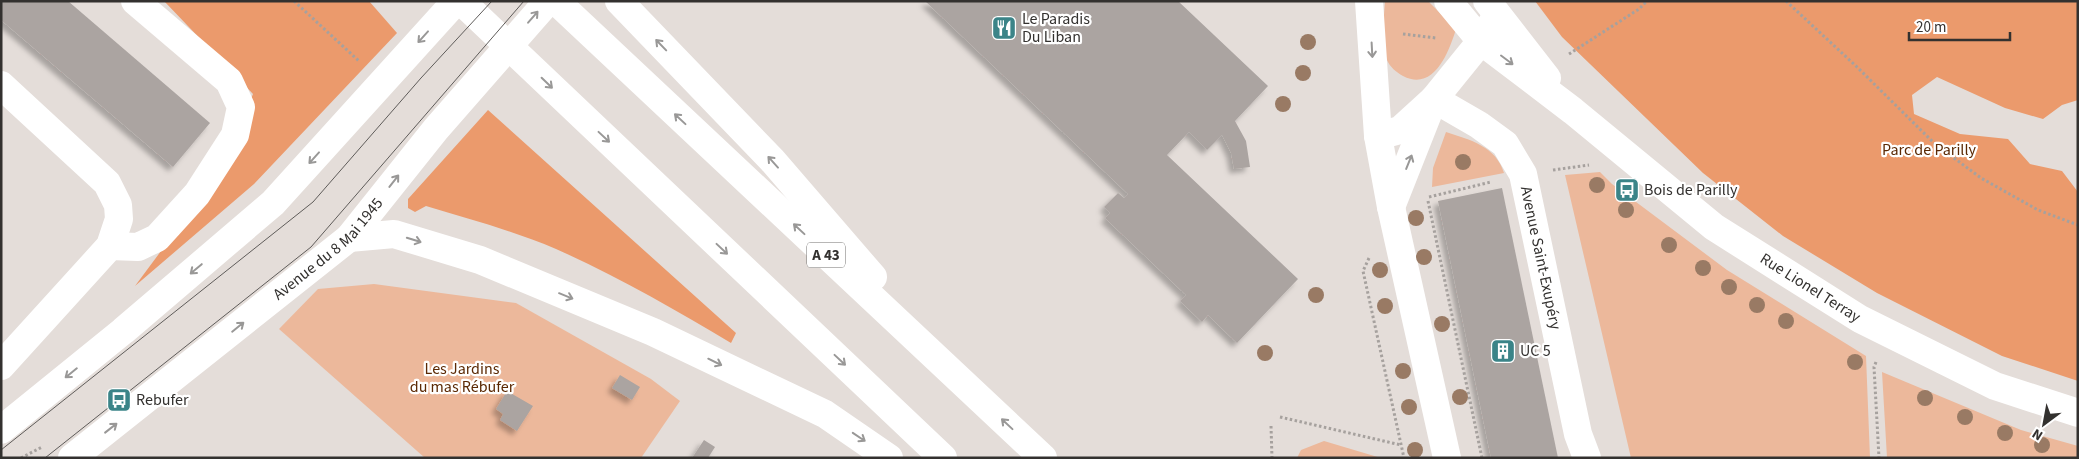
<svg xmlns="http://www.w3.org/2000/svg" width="2079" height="459" font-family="'Source Sans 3',sans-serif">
	<defs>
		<filter id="shadow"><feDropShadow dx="-4.5" dy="4.5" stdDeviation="2.5" flood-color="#0004"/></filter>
	</defs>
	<rect width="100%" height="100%" fill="#e4ddd9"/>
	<g fill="#ecb89b">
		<path d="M1385,1h43l28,28c-7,23 -22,63 -53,47 -7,-4 -13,-9 -16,-16 -7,-18 -3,-40 -2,-59z"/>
		<path d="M1446,132c24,8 50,14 58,41l-72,14 1,-19z"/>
		<path d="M1600,172l12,12 115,86 139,86 4,102h-239l-66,-283z"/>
		<path d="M374,284l142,19 135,76 29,22 -39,57h-216l-146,-129 39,-40z"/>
		<path d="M1882,372l139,58 57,16v12h-191z"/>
		<path d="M1324,441l57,17h-84l4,-8z"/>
	</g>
	<g fill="#eb9a6c">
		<path d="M164,1h205l28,32 -143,151 -119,102 87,-117 31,-75z"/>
		<path d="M1535,1h543v99l-16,5 -19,14 -38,-11 -68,-31 -25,18 2,19 46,20 48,5 22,25 32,7 16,21v189l-76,-25 -125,-63 -94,-57 -80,-63 -141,-136z"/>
		<path d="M488,110l248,223 -5,10c-57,-34 -114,-67 -175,-94 -42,-18 -87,-30 -130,-43l-11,6 -7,-4v-9z"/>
	</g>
	<g fill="#aba4a1" filter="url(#shadow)">
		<path d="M1,1h67l142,122 -37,44 -172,-147z"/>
		<path d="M925,1h253l90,85 -33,35 11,20 4,26 -16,2 -3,-16 -9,-18 -15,15 -18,-18 -22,23 131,124 -61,64 -29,-28 -6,7 -22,-21 6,-6 -81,-77 5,-5 -6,-6 14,-14 6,5 4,-4z"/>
		<path d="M1502,188l56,270h-67l-53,-257z"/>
		<path d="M620,375l20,12 -8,13 -20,-12z"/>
		<path d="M507,391l26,15 -16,25 -17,-11 3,-6 -7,-5z"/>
		<path d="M704,440l11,7 -7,11h-16z"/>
	</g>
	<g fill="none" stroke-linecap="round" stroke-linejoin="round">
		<g stroke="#a6a19e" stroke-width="3" stroke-dasharray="2.5 2.5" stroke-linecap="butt">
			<path d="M294,1l66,61"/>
			<path d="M1786,1l71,66 78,77 46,34 57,32 40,15"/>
			<path d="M1403,34l33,4"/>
			<path d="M1569,54l70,-45 8,-8"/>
			<path d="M1553,170l36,-5"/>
			<path d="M1429,197l62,-15"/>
			<path d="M1428,201l54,257"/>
			<path d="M1369,258l-6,13 41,187"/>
			<path d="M1876,362l-2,5 5,91"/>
			<path d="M1280,417l121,28"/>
			<path d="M1271,426l1,32"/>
			<path d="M21,458l21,-11"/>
		</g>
		<g stroke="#fff" stroke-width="28">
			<path d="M1369,1l9,135 13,71 56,251"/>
			<path d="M1,85l106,98 11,22 1,14 -9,27 -109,120"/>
			<path id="s1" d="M1434,99l45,26 26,19 18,30 55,260 9,24"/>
			<path d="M1378,136l22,-6 34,-31 47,-58 16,-26"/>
			<path d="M1391,207l40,-101"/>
			<path d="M110,246l28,1 19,-9 40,-44 38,-59 6,-28 -12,-26 -94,-80"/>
		</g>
		<g stroke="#fff" stroke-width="28">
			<path id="s2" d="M1448,1l33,40 92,70 141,116 146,92 135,67 83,27"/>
			<path d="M1487,1l60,77"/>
			<path d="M1,430l122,-99 150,-128 183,-202"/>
			<path id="s3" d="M72,458l277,-220 87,-109 112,-128"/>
		</g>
		<g stroke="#fff" stroke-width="28">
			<path d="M461,1l482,457"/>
			<path d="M556,1l487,457"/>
			<path d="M619,1l153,159 101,117"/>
			<path d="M349,238l45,-4 86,26 173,72 172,82 64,44"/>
		</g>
		<g stroke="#5f5c5a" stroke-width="1">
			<path d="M1,450l312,-248 108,-124 71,-77"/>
			<path d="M45,458l266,-211 213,-246"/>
		</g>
	</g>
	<g fill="#997a64">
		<circle cx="1308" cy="42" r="8"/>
		<circle cx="1303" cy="73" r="8"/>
		<circle cx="1283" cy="104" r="8"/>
		<circle cx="1463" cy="162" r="8"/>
		<circle cx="1597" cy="185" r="8"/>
		<circle cx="1626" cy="210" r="8"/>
		<circle cx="1416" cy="218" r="8"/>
		<circle cx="1669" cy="245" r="8"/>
		<circle cx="1424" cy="257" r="8"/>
		<circle cx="1703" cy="268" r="8"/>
		<circle cx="1380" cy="270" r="8"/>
		<circle cx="1729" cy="287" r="8"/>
		<circle cx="1316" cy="295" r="8"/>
		<circle cx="1757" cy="305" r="8"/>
		<circle cx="1385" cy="306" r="8"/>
		<circle cx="1786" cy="321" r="8"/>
		<circle cx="1442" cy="324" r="8"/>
		<circle cx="1265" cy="353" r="8"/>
		<circle cx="1855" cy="362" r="8"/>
		<circle cx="1403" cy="371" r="8"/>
		<circle cx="1460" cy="397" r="8"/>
		<circle cx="1925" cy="398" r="8"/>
		<circle cx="1409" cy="407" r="8"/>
		<circle cx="1965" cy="417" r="8"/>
		<circle cx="2005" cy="433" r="8"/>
		<circle cx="2042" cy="445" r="8"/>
		<circle cx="1415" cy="450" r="8"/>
	</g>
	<defs><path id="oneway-shaft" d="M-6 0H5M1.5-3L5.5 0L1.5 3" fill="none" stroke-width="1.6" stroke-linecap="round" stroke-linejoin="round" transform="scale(1.25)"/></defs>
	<g stroke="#999897">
		<use href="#oneway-shaft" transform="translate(533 17) rotate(-49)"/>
		<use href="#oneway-shaft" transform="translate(423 37) rotate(132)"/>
		<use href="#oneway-shaft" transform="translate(661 45) rotate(-134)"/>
		<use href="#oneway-shaft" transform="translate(1372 50) rotate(87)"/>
		<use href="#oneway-shaft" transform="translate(1507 60) rotate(37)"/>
		<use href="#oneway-shaft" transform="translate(547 83) rotate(44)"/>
		<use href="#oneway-shaft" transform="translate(680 119) rotate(-137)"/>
		<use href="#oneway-shaft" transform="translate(604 137) rotate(43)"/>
		<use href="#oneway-shaft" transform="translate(314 158) rotate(132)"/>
		<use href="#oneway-shaft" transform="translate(773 162) rotate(-132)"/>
		<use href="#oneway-shaft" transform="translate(1409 162) rotate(-68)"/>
		<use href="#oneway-shaft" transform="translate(394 181) rotate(-52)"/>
		<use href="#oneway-shaft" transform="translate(799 229) rotate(-137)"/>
		<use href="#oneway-shaft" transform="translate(414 240) rotate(17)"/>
		<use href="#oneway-shaft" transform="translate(722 249) rotate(43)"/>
		<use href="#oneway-shaft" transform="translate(196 269) rotate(140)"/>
		<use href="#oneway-shaft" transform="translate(566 296) rotate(22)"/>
		<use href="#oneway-shaft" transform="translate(238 327) rotate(-39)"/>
		<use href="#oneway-shaft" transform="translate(840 360) rotate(43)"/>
		<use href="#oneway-shaft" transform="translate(715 362) rotate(26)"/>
		<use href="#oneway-shaft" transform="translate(71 373) rotate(141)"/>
		<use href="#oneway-shaft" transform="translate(1007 424) rotate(-137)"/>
		<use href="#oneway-shaft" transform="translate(111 428) rotate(-38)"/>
		<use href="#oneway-shaft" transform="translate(859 437) rotate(34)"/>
	</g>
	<defs>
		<symbol id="restaurant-square" viewBox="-11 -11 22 22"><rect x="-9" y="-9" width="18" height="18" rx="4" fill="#3b8488" stroke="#fff"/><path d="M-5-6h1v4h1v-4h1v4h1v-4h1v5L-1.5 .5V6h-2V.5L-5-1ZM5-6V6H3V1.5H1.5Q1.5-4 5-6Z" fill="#fff"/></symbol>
		<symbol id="bus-square" viewBox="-11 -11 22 22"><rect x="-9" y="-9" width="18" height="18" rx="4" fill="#3b8488" stroke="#fff"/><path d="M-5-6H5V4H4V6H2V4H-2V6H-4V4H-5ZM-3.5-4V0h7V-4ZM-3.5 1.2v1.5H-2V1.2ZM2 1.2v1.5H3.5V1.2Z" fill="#fff"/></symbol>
		<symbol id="building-square" viewBox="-11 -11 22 22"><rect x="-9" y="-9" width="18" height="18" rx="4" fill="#3b8488" stroke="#fff"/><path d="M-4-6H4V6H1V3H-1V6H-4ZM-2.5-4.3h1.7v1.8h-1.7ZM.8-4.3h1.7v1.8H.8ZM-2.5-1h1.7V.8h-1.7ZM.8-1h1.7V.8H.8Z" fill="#fff"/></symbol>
	</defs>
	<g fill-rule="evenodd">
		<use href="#restaurant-square" x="990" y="14" width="28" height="28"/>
		<use href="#bus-square" x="1613" y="176" width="28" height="28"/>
		<use href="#building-square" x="1489" y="337" width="28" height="28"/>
		<use href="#bus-square" x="105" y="386" width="28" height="28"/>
	</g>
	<g text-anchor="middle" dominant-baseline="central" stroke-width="4.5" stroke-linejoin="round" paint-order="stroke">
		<rect fill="#fff" stroke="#706f6d" stroke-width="1" x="807" y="242.5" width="38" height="25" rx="4"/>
		<g font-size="15" font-weight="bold" fill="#33312f">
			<text x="826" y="255">A 43</text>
		</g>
		<g font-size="16" fill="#33312f" stroke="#fff" text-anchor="start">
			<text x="1022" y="19">Le Paradis<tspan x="1022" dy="18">Du Liban</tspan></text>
			<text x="1644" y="190">Bois de Parilly</text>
			<text x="1520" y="351">UC 5</text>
			<text x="136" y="400">Rebufer</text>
		</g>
		<g font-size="16" fill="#5b2904" stroke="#fff">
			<text x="1929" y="150">Parc de Parilly</text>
			<text x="462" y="369">Les Jardins<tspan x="462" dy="18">du mas Rébufer</tspan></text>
		</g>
		<g font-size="16" fill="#33312f" stroke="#fff">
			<text stroke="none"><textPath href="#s3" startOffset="331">Avenue du 8 Mai 1945</textPath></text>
			<text stroke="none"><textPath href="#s1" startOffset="205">Avenue Saint-Exupéry</textPath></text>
			<text stroke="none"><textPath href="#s2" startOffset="464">Rue Lionel Terray</textPath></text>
		</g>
	</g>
	<rect width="2079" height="459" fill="none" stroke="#33312f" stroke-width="5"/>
	<g transform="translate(2044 424) rotate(212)" stroke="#ffffff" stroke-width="4" paint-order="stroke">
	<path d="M0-4L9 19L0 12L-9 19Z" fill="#33312f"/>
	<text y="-8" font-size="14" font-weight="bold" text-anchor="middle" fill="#33312f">N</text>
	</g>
	<path d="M1909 32v8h101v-8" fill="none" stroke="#33312f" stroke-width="2.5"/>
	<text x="1916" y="32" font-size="15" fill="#33312f" stroke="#ffffff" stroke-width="4" paint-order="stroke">20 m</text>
</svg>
